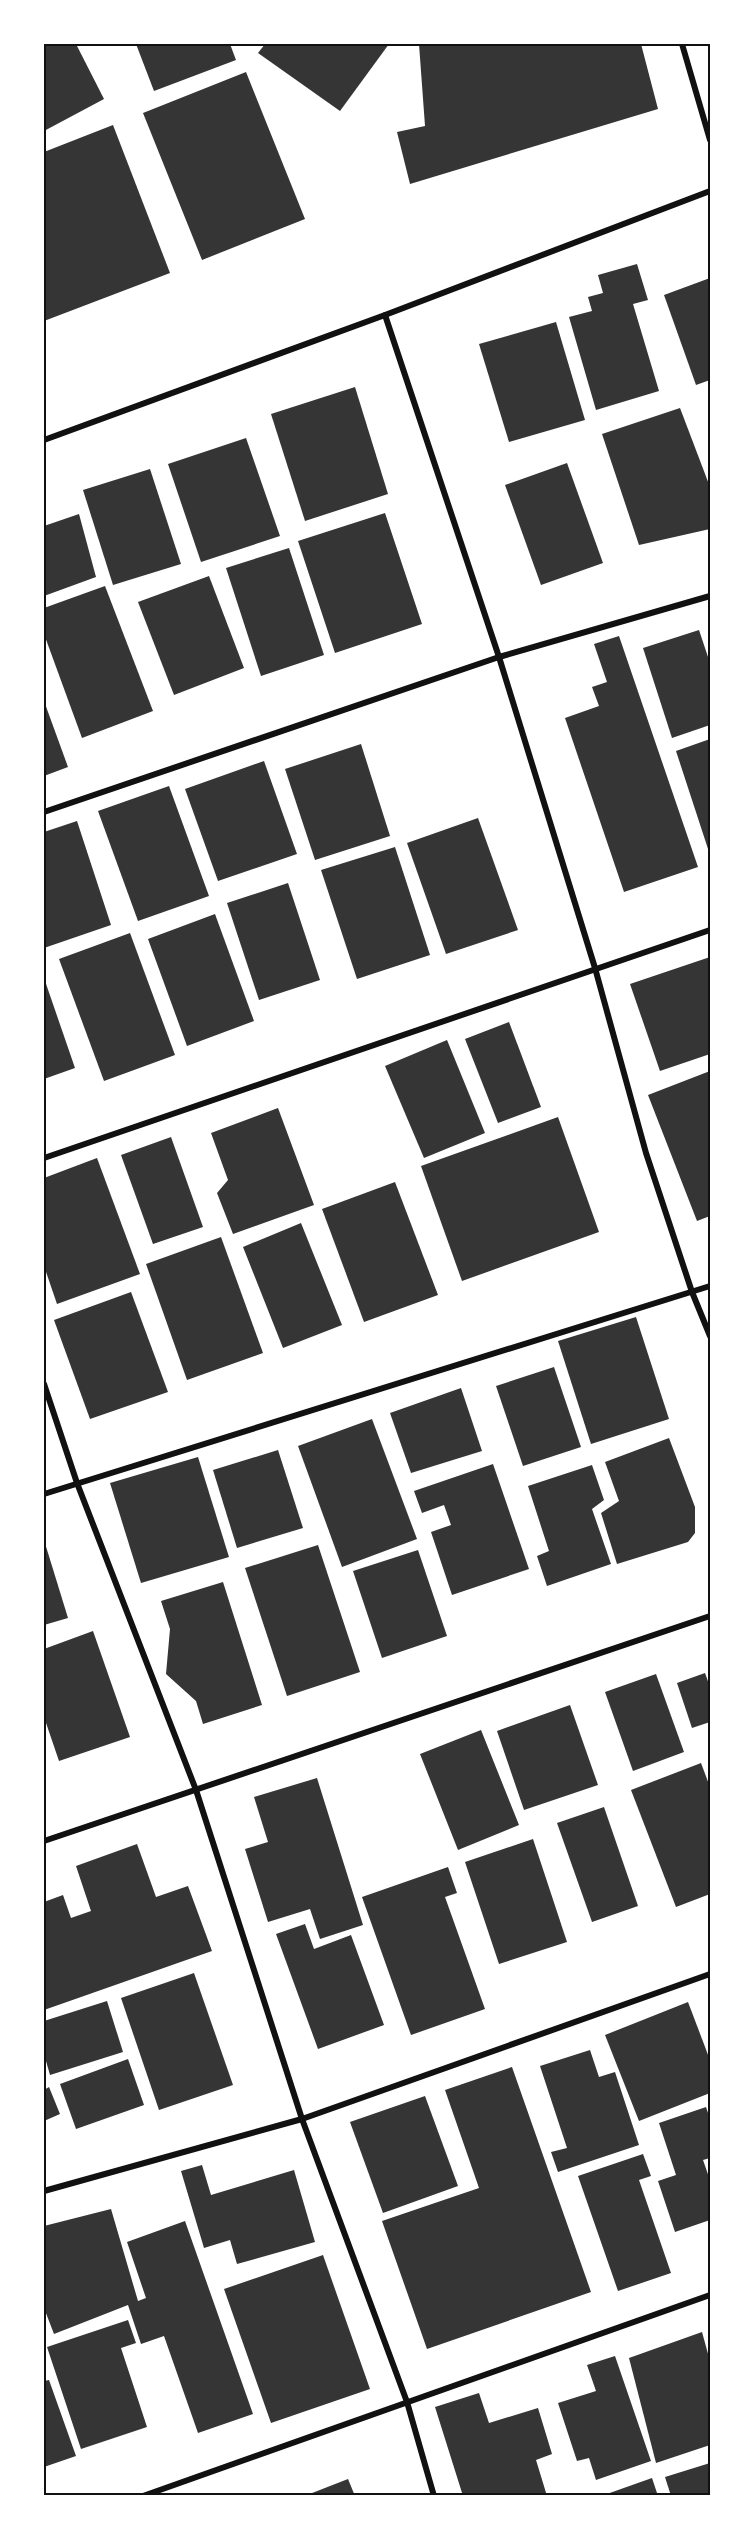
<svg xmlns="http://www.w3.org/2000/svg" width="754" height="2539" font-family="Overpass,sans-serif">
	<rect width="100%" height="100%" fill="#fff"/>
	<g fill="#353535">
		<path d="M48,44h28l28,55 -60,32v-85z"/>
		<path d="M136,44h94l6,16 -82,31z"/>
		<path d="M265,44h124l-49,67 -82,-58z"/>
		<path d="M419,44h222l17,65 -248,75 -13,-52 28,-6z"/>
		<path d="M246,72l59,147 -103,41 -59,-147z"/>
		<path d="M113,125l57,148 -126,48v-169z"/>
		<path d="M637,264l11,36 -15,4 26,87 -63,19 -27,-93 23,-6 -4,-14 15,-4 -5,-18z"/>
		<path d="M710,278v102l-14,5 -32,-90z"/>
		<path d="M556,322l29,98 -76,22 -30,-98z"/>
		<path d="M355,387l33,107 -83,27 -34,-107z"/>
		<path d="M680,408l30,79v42l-71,16 -37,-111z"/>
		<path d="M246,438l34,98 -79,26 -33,-98z"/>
		<path d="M567,463l36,100 -62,22 -36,-100z"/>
		<path d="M150,469l31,95 -68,21 -30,-95z"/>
		<path d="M385,513l37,111 -87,29 -37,-112z"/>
		<path d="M79,514l17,63 -52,19v-70z"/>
		<path d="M289,548l35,107 -63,21 -35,-108z"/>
		<path d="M209,576l35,92 -70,27 -36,-93z"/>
		<path d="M105,586l48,125 -71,27 -38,-104v-26z"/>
		<path d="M699,630l11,33v62l-38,13 -29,-90z"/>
		<path d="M619,636l79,231 -74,25 -59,-174 34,-12 -7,-19 15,-5 -13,-38z"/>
		<path d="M44,701l24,66 -24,9z"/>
		<path d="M710,739v116l-34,-104z"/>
		<path d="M361,744l29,92 -75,24 -30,-91z"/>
		<path d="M264,761l33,93 -79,27 -33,-92z"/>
		<path d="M169,786l40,110 -71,25 -40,-110z"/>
		<path d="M478,818l40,112 -72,24 -39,-111z"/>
		<path d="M77,821l34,104 -67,23v-116z"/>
		<path d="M395,847l35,108 -73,24 -36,-109z"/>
		<path d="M288,883l32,97 -61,20 -32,-97z"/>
		<path d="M215,914l39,107 -67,25 -39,-107z"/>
		<path d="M130,933l45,122 -71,26 -45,-122z"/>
		<path d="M710,957v97l-50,17 -30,-87z"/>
		<path d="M44,978l31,90 -31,11z"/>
		<path d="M509,1022l32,85 -43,16 -33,-84z"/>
		<path d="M447,1040l38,93 -61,25 -39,-92z"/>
		<path d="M710,1071v145l-13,5 -49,-126z"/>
		<path d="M278,1108l36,97 -81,29 -16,-41 11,-13 -17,-47z"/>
		<path d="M558,1117l41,115 -137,49 -41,-115z"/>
		<path d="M171,1137l32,90 -50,17 -32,-89z"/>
		<path d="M97,1158l43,116 -83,30 -13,-38v-88z"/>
		<path d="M395,1182l43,113 -74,27 -42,-113z"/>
		<path d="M301,1223l41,102 -59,23 -40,-101z"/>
		<path d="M221,1237l42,116 -76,27 -41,-116z"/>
		<path d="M131,1292l37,100 -78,27 -36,-99z"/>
		<path d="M636,1317l33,102 -78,25 -33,-103z"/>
		<path d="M554,1367l27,80 -58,19 -27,-80z"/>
		<path d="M461,1388l21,63 -71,22 -21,-60z"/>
		<path d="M372,1419l45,120 -75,28 -44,-121z"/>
		<path d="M669,1438l26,69v26l-7,9 -71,22 -16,-51 18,-12 -14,-39z"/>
		<path d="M278,1450l25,78 -66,20 -24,-78z"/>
		<path d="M198,1457l31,100 -88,26 -31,-100z"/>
		<path d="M493,1464l36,105 -77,26 -21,-63 20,-7 -7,-20 -22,8 -8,-22z"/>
		<path d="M592,1465l12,35 -12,9 19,55 -64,22 -10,-30 12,-5 -21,-65z"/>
		<path d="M44,1540l24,78 -24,7z"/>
		<path d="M318,1545l42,127 -73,24 -42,-128z"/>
		<path d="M418,1550l29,86 -65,22 -29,-87z"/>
		<path d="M223,1582l39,123 -59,19 -7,-23 -30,-27 4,-45 -9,-28z"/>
		<path d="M93,1631l37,106 -71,24 -15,-44v-68z"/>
		<path d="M705,1673l5,14v35l-18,6 -15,-45z"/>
		<path d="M656,1674l28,78 -51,19 -28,-79z"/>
		<path d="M570,1705l28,80 -74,25 -27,-79z"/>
		<path d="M481,1730l38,95 -61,25 -38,-96z"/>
		<path d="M701,1763l9,24v107l-34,13 -45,-117z"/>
		<path d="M317,1778l46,147 -43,14 -10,-30 -42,13 -23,-73 23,-7 -14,-45z"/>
		<path d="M604,1807l34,99 -46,16 -35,-99z"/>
		<path d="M533,1839l34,103 -68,22 -34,-102z"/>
		<path d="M137,1844l19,53 32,-11 24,65 -168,59v-108l19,-7 8,23 20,-7 -15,-45z"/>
		<path d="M448,1867l9,26 -12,4 40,112 -74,26 -49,-138z"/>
		<path d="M305,1924l9,25 37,-14 33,90 -66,24 -42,-115z"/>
		<path d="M194,1973l39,112 -74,25 -38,-112z"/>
		<path d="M107,2001l16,51 -73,23 -6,-21v-33z"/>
		<path d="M688,2002l22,58v33l-71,28 -34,-86z"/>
		<path d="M590,2050l9,27 16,-5 24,73 -81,27 -7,-20 16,-4 -27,-82z"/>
		<path d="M128,2059l16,46 -68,24 -16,-45z"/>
		<path d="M512,2067l79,225 -164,57 -45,-128 97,-33 -34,-98z"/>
		<path d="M49,2087l11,27 -16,7v-31z"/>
		<path d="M425,2096l33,90 -75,27 -33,-91z"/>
		<path d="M706,2107l4,12v39l-7,2 7,20v40l-35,12 -17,-51 18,-6 -17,-52z"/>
		<path d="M643,2154l8,22 -12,4 32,93 -53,18 -40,-115z"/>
		<path d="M202,2165l9,30 83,-25 21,72 -78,22 -7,-24 -26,8 -23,-77z"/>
		<path d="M111,2209l27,92 8,-3 -19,-56 58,-21 68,193 -55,19 -34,-97 -23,8 -13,-39 -74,29 -10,-26v-82z"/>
		<path d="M323,2255l47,134 -99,34 -47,-134z"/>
		<path d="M128,2320l8,23 -15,5 26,79 -66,22 -34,-102z"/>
		<path d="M702,2332l8,29v84l-54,18 -27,-105z"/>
		<path d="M615,2356l36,105 -55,19 -7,-22 -12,3 -19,-58 38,-12 -9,-26z"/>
		<path d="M49,2380l27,76 -32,11v-86z"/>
		<path d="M479,2393l10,30 49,-15 14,46 -16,6 11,36h-84l-28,-89z"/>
		<path d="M710,2463v33h-39l-6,-19z"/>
		<path d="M652,2478l6,18h-54v-1z"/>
		<path d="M348,2479l7,17h-48v-1z"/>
	</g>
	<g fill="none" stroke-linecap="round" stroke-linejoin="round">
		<g stroke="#111" stroke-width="6">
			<path d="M682,44l28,96"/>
			<path d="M385,315l114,342 96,311 51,185 46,139 18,44"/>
			<path d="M44,440l341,-125 325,-124"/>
			<path d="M44,812l455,-155 211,-61"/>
			<path d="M44,1158l666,-228"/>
			<path d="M44,1384l33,99 119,307 106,329 105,283 27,94"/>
			<path d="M44,1494l666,-208"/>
			<path d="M44,1841l666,-225"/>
			<path d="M44,2191l258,-72 408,-145"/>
			<path d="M143,2496l567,-201"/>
		</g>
	</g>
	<rect width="754" height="2539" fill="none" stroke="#ffffff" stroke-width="90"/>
	<rect x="45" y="45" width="664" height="2449" fill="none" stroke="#111" stroke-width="2"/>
</svg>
